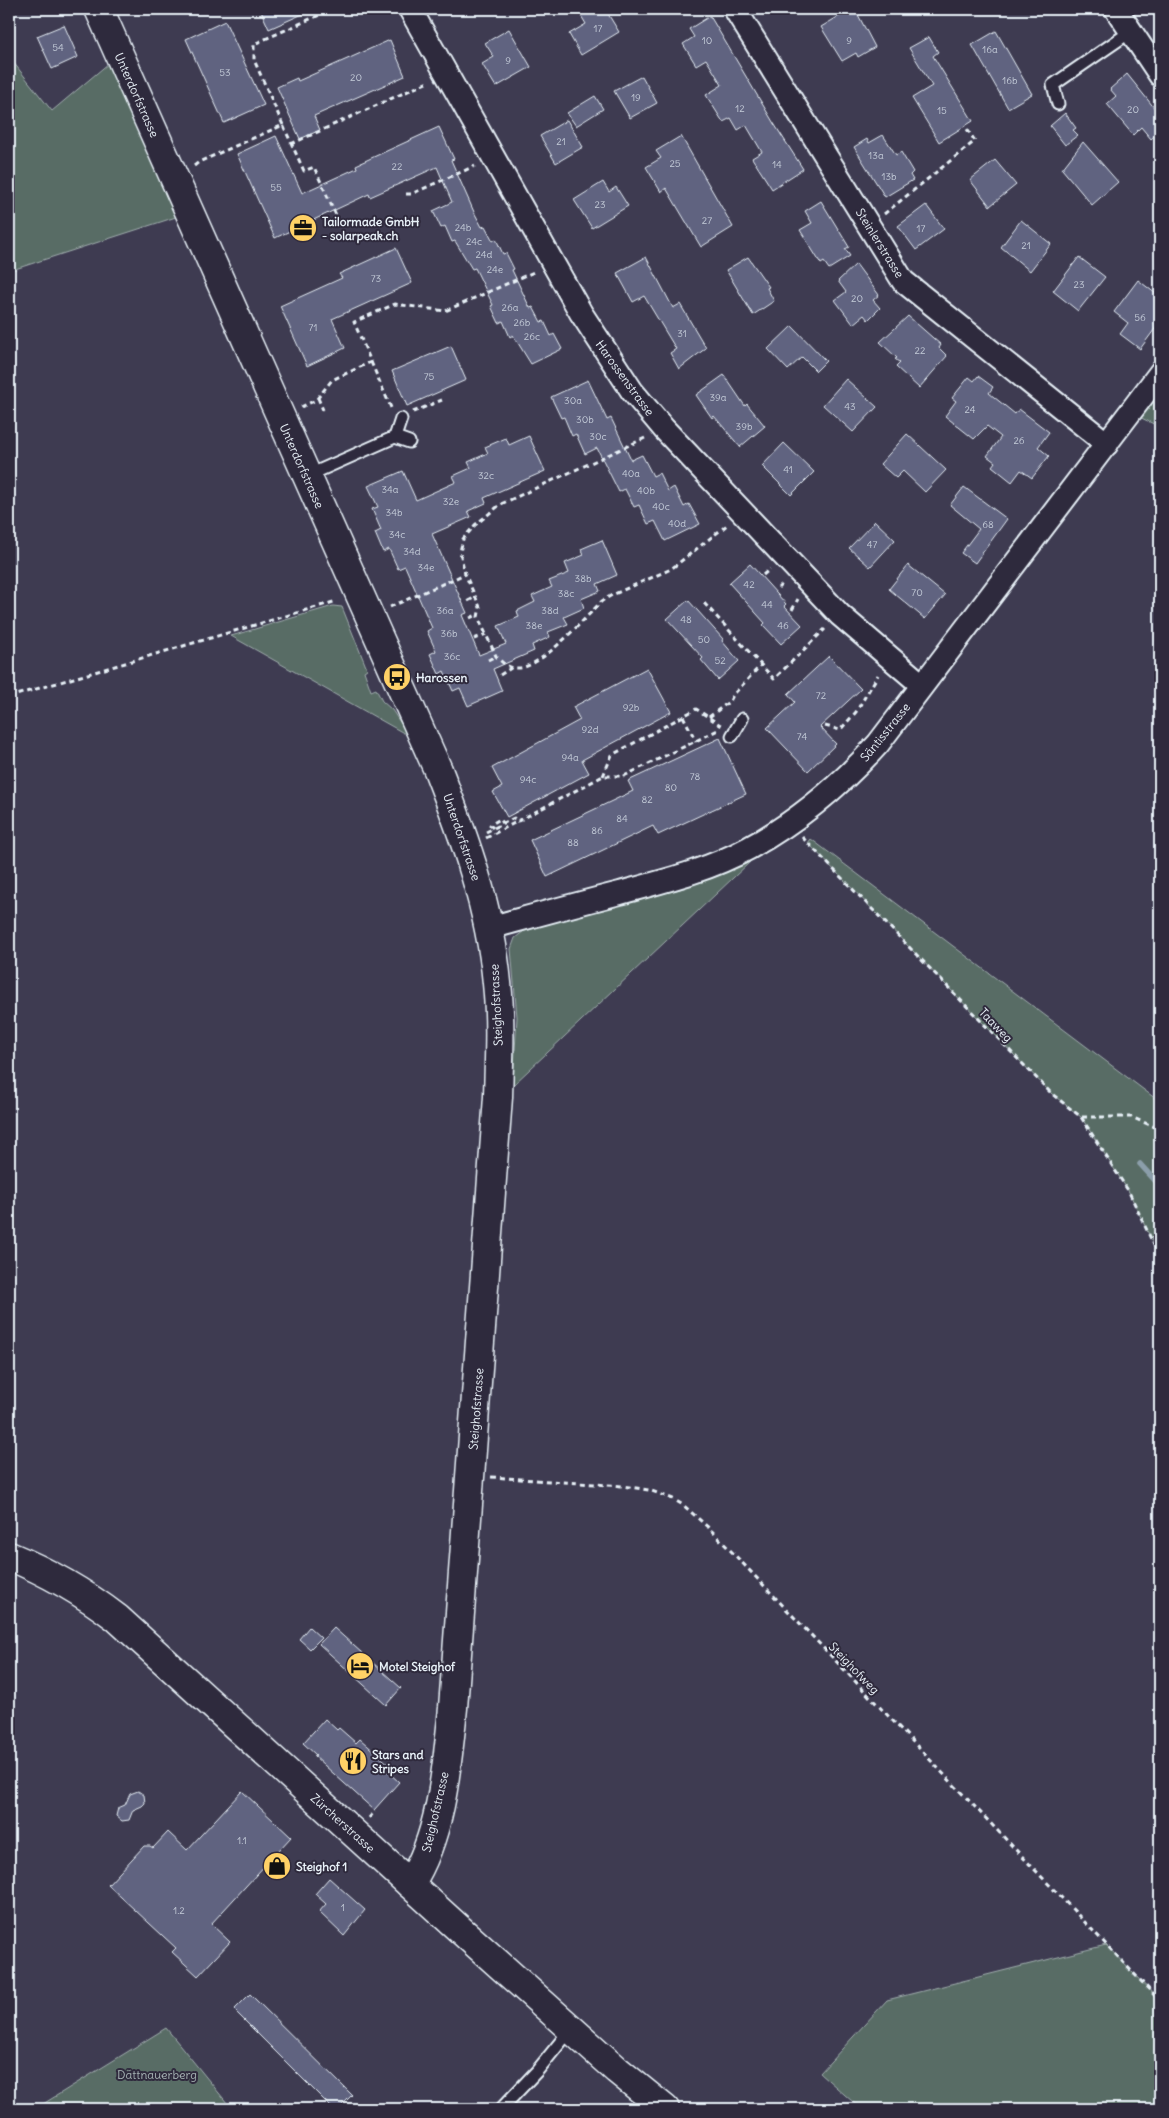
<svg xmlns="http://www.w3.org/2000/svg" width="1169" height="2118" font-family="Delius,sans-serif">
	<rect width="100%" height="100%" fill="#3e3b51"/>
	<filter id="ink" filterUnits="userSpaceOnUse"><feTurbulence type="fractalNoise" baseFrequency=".02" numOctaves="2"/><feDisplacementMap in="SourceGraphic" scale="10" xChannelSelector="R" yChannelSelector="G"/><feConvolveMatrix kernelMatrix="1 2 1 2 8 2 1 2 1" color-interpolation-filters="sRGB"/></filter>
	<g filter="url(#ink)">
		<g fill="#596c65" stroke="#a0aeae">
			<path d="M9,57l43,54 57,-48 70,153 -170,55z"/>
			<path d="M1160,373v54l-29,-14z"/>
			<path d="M333,606l9,1 25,62 -3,2 7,20 5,-2 6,12 10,9 17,26 -178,-100z"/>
			<path d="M811,839l349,263v156l-31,-66 -48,-75 -29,-23 -244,-251z"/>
			<path d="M750,862l-237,223 4,-68 -6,-68 4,-11 13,-10 156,-40z"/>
			<path d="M1106,1945l54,56v108h-299l-41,-36 67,-73z"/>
			<path d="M166,2028l66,81h-197z"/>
		</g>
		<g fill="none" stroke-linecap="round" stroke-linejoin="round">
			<path stroke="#8b9eaa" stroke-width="5.5" d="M1140,1164l20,22"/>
		</g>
		<g fill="#616380" stroke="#e8f1f8">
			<path d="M260,9h54l-45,20z"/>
			<path d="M577,9h28l14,23 -38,23 -12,-21 17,-10z"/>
			<path d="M851,9h4l20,38 -17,10 -2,-4 -14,8 -21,-34z"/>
			<path d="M710,16l63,106 30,47 -31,20 -20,-31 10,-6 -16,-27 -8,5 -7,-12 -8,4 -17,-27 16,-10 -16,-26 -10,6 -13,-21 11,-7 -5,-8z"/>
			<path d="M225,21l39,84 -40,18 -38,-84z"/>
			<path d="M64,25l14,32 -26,12 -15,-33z"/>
			<path d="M509,29l22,38 -35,20 -14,-23 12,-7 -9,-14z"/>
			<path d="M996,31l36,63 -24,14 -36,-63z"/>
			<path d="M929,37l9,15 -5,4 40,65 -34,21 -27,-44 20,-12 -23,-38z"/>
			<path d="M390,40l15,36 -91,40 6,14 -20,9 -23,-52 20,-9 1,3z"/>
			<path d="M1127,74l33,41v16l-9,8 -10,-12 -8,8 -26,-31 9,-8 -6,-7z"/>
			<path d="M642,76l15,27 -27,15 -16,-27z"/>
			<path d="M595,96l8,13 -27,17 -9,-13z"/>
			<path d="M1065,113l11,15 -3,2 5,5 -13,10 -15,-19z"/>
			<path d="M567,120l16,27 -27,16 -16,-27z"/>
			<path d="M439,127l15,32 -3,1 23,52 8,15 3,-1 8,15 3,-2 7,15 3,-1 8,16 -2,1 18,38 3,-1 8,15 3,-1 7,15 3,-2 8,15 -31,15 -18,-29 -3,2 -7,-16 -4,2 -8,-17 2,-1 -18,-37 -3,1 -17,-28 -3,1 -7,-16 -4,2 -8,-17 19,-9 -15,-35 -67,30 -1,-3 -94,44 -38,-84 39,-18 26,57 55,-25 -1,-3z"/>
			<path d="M883,135l13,20 5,-3 12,20 -3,3 3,5 -28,17 -31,-50 13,-8 2,4z"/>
			<path d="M681,136l52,91 -32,20 -35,-59 -5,4 -15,-25 15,-9 -5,-7z"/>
			<path d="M1083,142l35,40 -26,23 -30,-36z"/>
			<path d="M995,160l21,25 -26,21 -20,-26z"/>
			<path d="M603,182l6,10 7,-5 12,19 -36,22 -18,-28z"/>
			<path d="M821,201l28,46 -4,2 5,7 -21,13 -5,-7 -3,2 -21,-34 12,-7 -7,-12z"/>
			<path d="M926,205l18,24 -28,21 -18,-24z"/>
			<path d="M1021,220l30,24 -21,27 -29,-24z"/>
			<path d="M396,248l16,35 -80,36 13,29 -38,18 -27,-60 62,-28 -3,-4z"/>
			<path d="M646,257l27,51 7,-4 26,44 -27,21 -9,-16 6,-4 -32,-53 -11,6 -16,-29z"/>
			<path d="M748,257l21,30 -2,1 7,13 -21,14 -27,-45z"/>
			<path d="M1079,257l26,20 -27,34 -25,-20z"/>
			<path d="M856,264l23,31 -6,5 7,8 -12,12 -4,-5 -11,9 -18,-24 11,-8 -8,-11z"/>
			<path d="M1138,280l22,17v25l-20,27 -20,-15 8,-11 -14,-11z"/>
			<path d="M908,316l33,29 -2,3 8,8 -28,32 -23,-21 4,-4 -5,-4 2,-1 -17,-16z"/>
			<path d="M792,326l34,35 -10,10 -14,-14 -14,13 -20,-21z"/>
			<path d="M451,346l15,34 -59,26 -15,-35z"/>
			<path d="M724,375l21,31 2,-2 18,22 -25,21 -26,-31 -2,2 -16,-23z"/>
			<path d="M978,376l15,11 -4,6 26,21 4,-5 30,23 -11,15 11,9 -17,22 -11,-8 -9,12 -20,-16 3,-4 -8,-6 14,-19 -14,-11 -13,13 -29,-23 11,-15 -4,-3 17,-21 5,4z"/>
			<path d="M846,379l31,28 -24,25 -30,-27z"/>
			<path d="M588,380l19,40 4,-2 20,42 11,-5 11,21 6,-3 9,18 6,-4 10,20 5,-3 11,20 -35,17 -10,-20 -7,3 -9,-19 -5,2 -9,-18 -6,3 -22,-44 -12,6 -9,-20 -4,2 -8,-19 -3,1 -10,-21z"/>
			<path d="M907,434l39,36 -21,22 -22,-21 -7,7 -16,-14z"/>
			<path d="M529,436l16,35 -61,27 2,5 -18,8 3,6 -39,17 35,79 -5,2 17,40 27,-11 -8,-18 21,-9 -2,-6 18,-9 -3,-6 20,-9 -3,-6 20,-8 -4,-10 19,-8 -3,-6 21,-9 15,35 -20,9 3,7 -19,8 3,9 -20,9 4,7 -20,8 2,5 -18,8 2,6 -41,18 9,22 -34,15 -8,-18 -7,3 -9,-20 -5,3 -9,-20 6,-3 -9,-20 5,-3 -27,-62 -7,3 -9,-20 -6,3 -8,-19 6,-3 -9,-21 6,-2 -10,-21 35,-15 13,29 40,-18 -3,-6 18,-8 -3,-6 20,-9 -3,-6 21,-9 3,7z"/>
			<path d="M784,443l30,29 -23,23 -29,-29z"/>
			<path d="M964,487l43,32 -32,44 -14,-10 18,-24 -29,-24z"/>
			<path d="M875,521l20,19 -25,27 -21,-19z"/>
			<path d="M750,564l36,40 -2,2 18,19 -21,19 -18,-19 2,-2 -36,-40z"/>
			<path d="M908,565l37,30 -20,24 -36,-30z"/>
			<path d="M688,600l35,39 -1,2 17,20 -21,19 -17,-20 2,-2 -36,-39z"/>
			<path d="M829,656l32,33 -41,38 16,17 -28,27 -41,-43 28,-26 -7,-8z"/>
			<path d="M647,668l24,44 -89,48 7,13 -82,44 -14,-25 9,-5 -10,-19 88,-48 -7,-13z"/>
			<path d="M720,738l26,56 -88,41 -5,-9 -106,51 -17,-37 103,-49 -5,-10z"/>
			<path d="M309,1627l12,11 -11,11 -11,-10z"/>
			<path d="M334,1628l67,60 -15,17 -67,-61z"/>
			<path d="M325,1719l12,11 2,-2 17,15 4,-4 31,27 -4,5 12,11 -25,28 -60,-54 2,-1 -13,-12z"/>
			<path d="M138,1791l6,4 1,8 -3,3 -9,4 -4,10 -7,1 -6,-5 2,-8 7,-3 5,-11z"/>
			<path d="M242,1791l49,46 -80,87 19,18 -32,34 -26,-24 4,-4 -68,-63 36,-39h6l3,2 15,-16 19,18z"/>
			<path d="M329,1878l36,32 -21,26 -25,-24 7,-8 -11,-10z"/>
			<path d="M250,1994l102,101 -14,14h-5l-99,-99z"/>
		</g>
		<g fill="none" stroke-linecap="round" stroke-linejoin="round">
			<defs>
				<g id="service">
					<path d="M1058,104l-5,-19 77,-53"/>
					<path d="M395,437l6,-18"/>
					<path d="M307,476l88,-39 14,5"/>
					<path d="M732,736l10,-17"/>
					<path d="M501,2109l36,-38 34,-42"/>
				</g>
				<g id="minor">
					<path d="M410,9l171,304 51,78 32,38 176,186 82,70"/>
					<path d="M735,9l168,272 204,163"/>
					<path d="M1116,9l44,66"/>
					<path d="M489,928c44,-12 87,-24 131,-35 44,-12 89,-23 129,-45 49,-27 91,-62 129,-104l282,-371"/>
				</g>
				<path id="tertiary" d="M99,9l339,761c27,69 52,138 59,213 4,38 2,76 1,114l-45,611c-6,57 -11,127 -43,176"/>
				<path id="secondary" d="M9,1556c39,16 74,36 108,62l338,307 162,145 48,39"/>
			</defs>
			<use href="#service" stroke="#e8f1f8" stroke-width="15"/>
			<use href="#minor" stroke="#e8f1f8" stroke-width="26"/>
			<use href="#tertiary" stroke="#e8f1f8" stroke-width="31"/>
			<use href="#secondary" stroke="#e8f1f8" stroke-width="31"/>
			<g stroke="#e8f1f8" stroke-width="3" stroke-dasharray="5 4" stroke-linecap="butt">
				<path d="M283,125l-29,-65v-16l70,-31 27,-4"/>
				<path d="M291,144l137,-62"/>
				<path d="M194,166l5,-4 84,-37 21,46 10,-4 26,57"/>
				<path d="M406,194h5l64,-28"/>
				<path d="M884,214l91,-73 -10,-15"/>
				<path d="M371,362l21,48"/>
				<path d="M318,398l5,12"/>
				<path d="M301,407l15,-7 16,-20 39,-18 -17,-40 41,-18 50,7 91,-40"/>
				<path d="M413,412l29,-12"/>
				<path d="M645,438l-144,66 -26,21 -12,14 -3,13 5,22 15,33 -2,10 18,39c6,7 13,13 23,12 23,-1 66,-50 83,-67l10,-6 59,-26 56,-44"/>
				<path d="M763,575l7,-6"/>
				<path d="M778,588l5,-5"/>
				<path d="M468,601l8,-4"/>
				<path d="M704,603l70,76 51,-50"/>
				<path d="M390,607l75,-33"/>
				<path d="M792,610l6,-11"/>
				<path d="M470,618l9,-4"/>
				<path d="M474,639l12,-5"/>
				<path d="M488,660l8,-4"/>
				<path d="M500,675l11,-7"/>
				<path d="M9,697l328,-96"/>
				<path d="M683,716l13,25"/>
				<path d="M709,717l21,-16 3,-6 28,-30"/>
				<path d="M825,726l15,4 16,-18 22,-37"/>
				<path d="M603,776l9,-21 84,-46 26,17"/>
				<path d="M493,828l-3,-3 10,-6 3,4"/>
				<path d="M486,832l28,-14 4,4"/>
				<path d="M802,837l250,257 29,23 48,75 31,66"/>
				<path d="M486,838l117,-62h21l94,-46"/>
				<path d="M1082,1117h49l29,12"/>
				<path d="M491,1477l132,9 26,4 24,9 10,6 27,24 450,472"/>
				<path d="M369,1818l6,-7"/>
			</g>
			<use href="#service" stroke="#2f2a3d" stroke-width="11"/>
			<use href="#minor" stroke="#2f2a3d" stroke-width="22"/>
			<use href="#tertiary" stroke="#2f2a3d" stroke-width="28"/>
			<use href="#secondary" stroke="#2f2a3d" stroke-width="28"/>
		</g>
	</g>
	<defs>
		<symbol id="office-disc" viewBox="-11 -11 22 22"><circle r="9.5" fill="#ffd166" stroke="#2f2a3d"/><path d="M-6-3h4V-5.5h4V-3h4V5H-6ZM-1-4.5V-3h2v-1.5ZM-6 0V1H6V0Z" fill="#111"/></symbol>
		<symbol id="bus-disc" viewBox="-11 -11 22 22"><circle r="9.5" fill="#ffd166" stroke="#2f2a3d"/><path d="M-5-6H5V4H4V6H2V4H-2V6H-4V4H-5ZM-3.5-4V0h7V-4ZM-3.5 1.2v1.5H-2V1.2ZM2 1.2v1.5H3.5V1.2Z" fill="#111"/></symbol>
		<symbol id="hotel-disc" viewBox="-11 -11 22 22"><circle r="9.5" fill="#ffd166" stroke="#2f2a3d"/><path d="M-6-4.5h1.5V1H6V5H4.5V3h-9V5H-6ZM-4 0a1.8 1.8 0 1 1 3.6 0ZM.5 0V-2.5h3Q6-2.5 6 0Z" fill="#111"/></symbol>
		<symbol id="restaurant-disc" viewBox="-11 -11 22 22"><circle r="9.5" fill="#ffd166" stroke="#2f2a3d"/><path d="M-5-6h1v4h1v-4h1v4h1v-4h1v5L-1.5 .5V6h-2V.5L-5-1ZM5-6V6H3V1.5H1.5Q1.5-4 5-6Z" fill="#111"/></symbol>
		<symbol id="shop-disc" viewBox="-11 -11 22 22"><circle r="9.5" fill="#ffd166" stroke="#2f2a3d"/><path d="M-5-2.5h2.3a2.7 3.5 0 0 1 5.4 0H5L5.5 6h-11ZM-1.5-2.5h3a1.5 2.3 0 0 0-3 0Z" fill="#111"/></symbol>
	</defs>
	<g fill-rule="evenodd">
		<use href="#office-disc" x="287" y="212" width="32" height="32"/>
		<use href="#bus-disc" x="381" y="661" width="32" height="32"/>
		<use href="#hotel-disc" x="344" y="1650" width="32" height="32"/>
		<use href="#restaurant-disc" x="337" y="1745" width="32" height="32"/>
		<use href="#shop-disc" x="261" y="1850" width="32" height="32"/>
	</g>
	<g text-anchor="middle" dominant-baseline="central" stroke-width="4" stroke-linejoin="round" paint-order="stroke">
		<g font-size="10" fill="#c6ceda">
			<text x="598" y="28">17</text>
			<text x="707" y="40">10</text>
			<text x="849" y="40">9</text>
			<text x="58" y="47">54</text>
			<text x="990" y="49">16a</text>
			<text x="508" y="60">9</text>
			<text x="225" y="72">53</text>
			<text x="356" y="77">20</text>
			<text x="1010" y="80">16b</text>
			<text x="636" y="97">19</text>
			<text x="740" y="108">12</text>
			<text x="1133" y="109">20</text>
			<text x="942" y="110">15</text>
			<text x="561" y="141">21</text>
			<text x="876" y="155">13a</text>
			<text x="675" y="163">25</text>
			<text x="777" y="164">14</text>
			<text x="397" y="166">22</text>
			<text x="889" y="176">13b</text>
			<text x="276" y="187">55</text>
			<text x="600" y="204">23</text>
			<text x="707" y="220">27</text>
			<text x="463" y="227">24b</text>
			<text x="921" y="228">17</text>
			<text x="474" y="241">24c</text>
			<text x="1026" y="245">21</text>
			<text x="484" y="254">24d</text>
			<text x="495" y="269">24e</text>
			<text x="376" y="278">73</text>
			<text x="1079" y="284">23</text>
			<text x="857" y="298">20</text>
			<text x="510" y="307">26a</text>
			<text x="1140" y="317">56</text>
			<text x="522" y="322">26b</text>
			<text x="313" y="327">71</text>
			<text x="682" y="333">31</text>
			<text x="532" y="336">26c</text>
			<text x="920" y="350">22</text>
			<text x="429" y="376">75</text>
			<text x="718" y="397">39a</text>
			<text x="573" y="400">30a</text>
			<text x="850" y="406">43</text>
			<text x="970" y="409">24</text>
			<text x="585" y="419">30b</text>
			<text x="744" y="426">39b</text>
			<text x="598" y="436">30c</text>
			<text x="1019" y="440">26</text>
			<text x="788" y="469">41</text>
			<text x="631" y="473">40a</text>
			<text x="486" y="475">32c</text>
			<text x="390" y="489">34a</text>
			<text x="646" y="490">40b</text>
			<text x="451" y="501">32e</text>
			<text x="661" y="506">40c</text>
			<text x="394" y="512">34b</text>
			<text x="677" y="523">40d</text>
			<text x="988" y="524">68</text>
			<text x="397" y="534">34c</text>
			<text x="872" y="544">47</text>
			<text x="412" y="551">34d</text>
			<text x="426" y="567">34e</text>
			<text x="583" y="578">38b</text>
			<text x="749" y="584">42</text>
			<text x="917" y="592">70</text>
			<text x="566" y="593">38c</text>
			<text x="767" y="604">44</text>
			<text x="445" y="610">36a</text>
			<text x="550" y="610">38d</text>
			<text x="686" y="619">48</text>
			<text x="534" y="625">38e</text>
			<text x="783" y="625">46</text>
			<text x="449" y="633">36b</text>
			<text x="704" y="639">50</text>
			<text x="452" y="656">36c</text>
			<text x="720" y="660">52</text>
			<text x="821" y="695">72</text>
			<text x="631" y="707">92b</text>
			<text x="590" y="729">92d</text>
			<text x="802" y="736">74</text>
			<text x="570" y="757">94a</text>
			<text x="695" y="776">78</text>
			<text x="528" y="779">94c</text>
			<text x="671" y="787">80</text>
			<text x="647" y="799">82</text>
			<text x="622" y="818">84</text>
			<text x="597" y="830">86</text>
			<text x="573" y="842">88</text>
			<text x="242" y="1840">1.1</text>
			<text x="343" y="1907">1</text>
			<text x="179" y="1910">1.2</text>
		</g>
		<g font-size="12" fill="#e8f1f8" stroke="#2f2a3d">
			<text transform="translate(137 95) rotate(66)">Unterdorfstrasse</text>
			<text transform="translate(880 243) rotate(58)">Steinlerstrasse</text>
			<text transform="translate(625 378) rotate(54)">Harossenstrasse</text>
			<text transform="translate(302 466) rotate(66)">Unterdorfstrasse</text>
			<text transform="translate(885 732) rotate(-51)">Säntisstrasse</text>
			<text transform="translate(462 837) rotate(71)">Unterdorfstrasse</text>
			<text transform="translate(496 1005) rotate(-93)">Steighofstrasse</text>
			<text transform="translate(996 1025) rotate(46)">Taaweg</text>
			<text transform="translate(476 1409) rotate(-86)">Steighofstrasse</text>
			<text transform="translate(854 1668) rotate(46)">Steighofweg</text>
			<text transform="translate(435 1812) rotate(-77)">Steighofstrasse</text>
			<text transform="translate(343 1823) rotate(42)">Zürcherstrasse</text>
		</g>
		<g font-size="12" font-weight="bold" fill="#e8f1f8" stroke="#2f2a3d" text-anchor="start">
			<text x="322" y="221">Tailormade GmbH<tspan x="322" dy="14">- solarpeak.ch</tspan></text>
			<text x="416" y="677">Harossen</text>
			<text x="379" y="1666">Motel Steighof</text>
			<text x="372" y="1754">Stars and<tspan x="372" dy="14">Stripes</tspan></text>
			<text x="296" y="1866">Steighof 1</text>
		</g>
		<g font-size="12" fill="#a8b5b6" stroke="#2f2a3d">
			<text x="157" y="2074">Dättnauerberg</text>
		</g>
	</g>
	<rect width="1169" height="2118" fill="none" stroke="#2f2a3d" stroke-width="30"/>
	<rect x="15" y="15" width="1139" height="2088" fill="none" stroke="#e8f1f8" stroke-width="2" filter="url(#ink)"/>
</svg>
